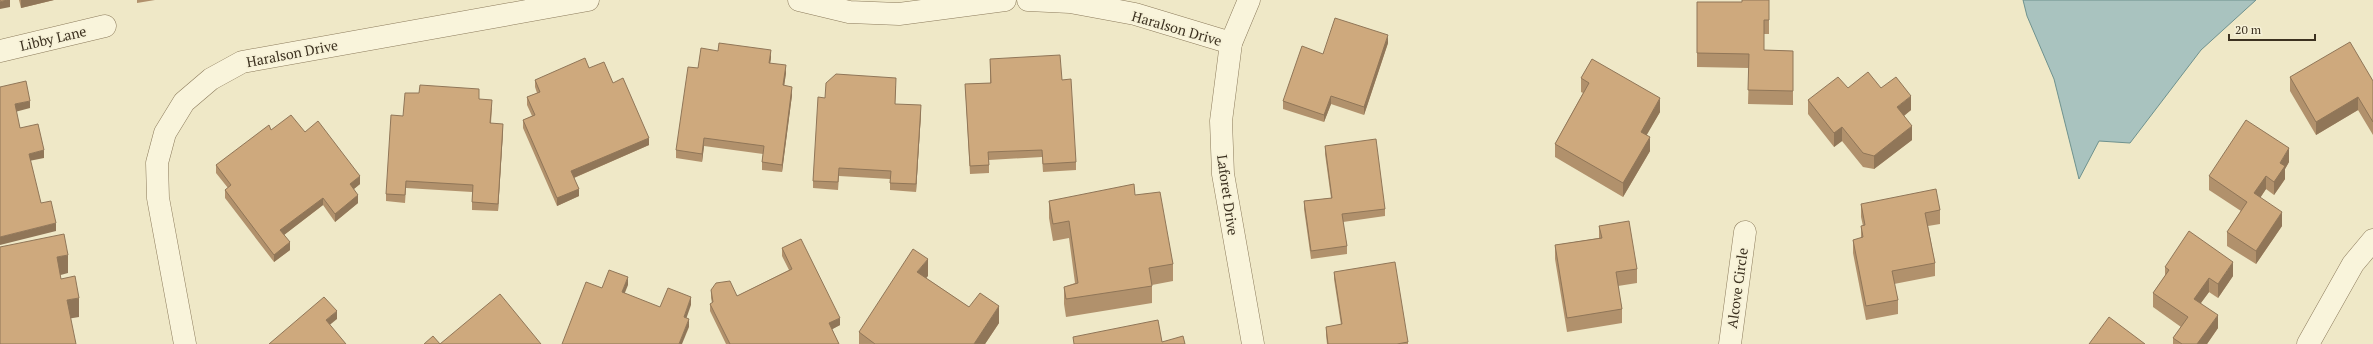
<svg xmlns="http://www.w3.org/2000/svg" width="2373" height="344" font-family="'PT Serif',serif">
	<rect width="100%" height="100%" fill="#efe8c7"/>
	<path fill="#a9c3bf" stroke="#6f928e" d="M2023,0h233l-55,50 -71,93 -31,-2 -20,38 -25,-100 -27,-63z"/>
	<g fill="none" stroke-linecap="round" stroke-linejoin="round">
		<defs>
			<g id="street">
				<path d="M799,0l50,12 50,2 106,-14"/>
				<path d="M1028,0l42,2 65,12 96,29"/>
				<path d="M1249,0l-18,43 -10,78 2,53 30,170"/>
				<path d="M0,51l105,-25"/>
				<path d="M185,344l-27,-146 -1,-35 8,-30 19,-31 27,-23 31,-17 346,-62"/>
				<path d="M1730,344l15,-112"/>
				<path d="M2308,344l45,-80 20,-24"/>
			</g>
		</defs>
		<use href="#street" stroke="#8c7b5c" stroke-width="23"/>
		<use href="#street" stroke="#f9f4db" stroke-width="22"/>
	</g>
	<g fill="#b1916c">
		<path d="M19,0h35l-33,8z"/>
		<path d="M137,0h18l-18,3z"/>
		<path d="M1769,0v34h-5v16l29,1v54l-45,-1 1,-36 -52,-1v-65h45z"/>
		<path d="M1388,43l-24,72 -33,-11 -7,18 -41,-13v-8l40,-47z"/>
		<path d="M771,58l-1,5 16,10 -2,13 8,9 -10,77 -20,-2v-8l1,-8 -59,-8 -2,16 -26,-4v-8z"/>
		<path d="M990,59l72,21 14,82v8l-33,2 -1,-15 -53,3v13l-19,1 -5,-90 25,-1z"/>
		<path d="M589,68l24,15 36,62 -75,33 5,18 -22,10 -34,-78v-8l9,-4 -5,-11v-8l10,-4 -2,-6v-7z"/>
		<path d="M2290,77l83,4v54l-15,-25 -42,25 -26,-44z"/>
		<path d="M1581,78l79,34 -14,23 4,16 -27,46 -68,-40v-13l28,-51 -2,-1z"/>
		<path d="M896,86l-1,18 26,9 -5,79 -26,-2v-11l-51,-3 -1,14 -25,-2v-7l12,-83z"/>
		<path d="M1848,88l63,22 -7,6 8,24 -38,29 -11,-2 -21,-26 -8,6 -26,-33v-14z"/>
		<path d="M479,99l13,9 -1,15 12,8 -5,80 -26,-1v-18l-66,-4 -1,15 -19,-2v-7l17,-78z"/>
		<path d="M271,130l34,2 55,52 -6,5 4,14 -23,19 -12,-17 -39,30 6,15 -16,12 -49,-64v-8l3,-2 -12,-15v-8z"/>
		<path d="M1325,146l60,63v7l-42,6 4,24v8l-36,5 -7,-50v-8l27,-3 -6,-44z"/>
		<path d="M2289,162l-4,7v10l-11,16 -8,-6 -6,9 22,28 -26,38 -29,-18v-14l14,-21 -32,-21v-14z"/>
		<path d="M1135,195l38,69v17l-21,4v18l-86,14 -2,-13v-17l11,-4 -6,-45 -16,3 -4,-23v-17z"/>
		<path d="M1861,204l79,6v14l-12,2 7,37v13l-41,8 4,16v14l-32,6 -13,-67v-13l8,-2v-12h2l-2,-9z"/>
		<path d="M1599,226l38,43v14l-19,3 4,23v14l-55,9 -12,-73v-14l44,-7z"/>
		<path d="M782,248l58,77 -8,4 7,15h-113l-16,-33v-7l2,-1 -1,-5v-8l26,6 52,-26 -7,-14z"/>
		<path d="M2165,267l68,9 -15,22 -9,-6 -8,11 17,25 -11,16h-34v-6l8,-11 -28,-20v-14l12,-17z"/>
		<path d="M1334,272l74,70v2h-81l-1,-9v-8l15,-2 -7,-46z"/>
		<path d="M928,276l-2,2 43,29 30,16 -14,21h-126v-12z"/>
	</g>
	<g fill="#907658">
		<path d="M7,0h3v7l-10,2v-7z"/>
		<path d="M21,0h33l-33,8z"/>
		<path d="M1388,35v8l-24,72v-8z"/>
		<path d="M771,50v8l-2,12v-7z"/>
		<path d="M786,65v8l-3,20v-8z"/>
		<path d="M792,87v8l-10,77v-7z"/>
		<path d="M1331,96v8l-7,18v-7z"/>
		<path d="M1911,96v14l-14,11v-14z"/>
		<path d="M2358,97v13l-42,25v-13z"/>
		<path d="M1660,98v14l-19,33v-13z"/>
		<path d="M30,101v7l-15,4v-8z"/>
		<path d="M921,105v8l-5,79v-8z"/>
		<path d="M503,124v7l-5,80v-7z"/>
		<path d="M1912,126v14l-38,29v-13z"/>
		<path d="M1842,127v14l-8,6v-14z"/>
		<path d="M1650,137v14l-27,46v-14z"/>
		<path d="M649,138v7l-78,34v-8z"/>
		<path d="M704,138v8l-2,16v-8z"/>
		<path d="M2289,148v14l-4,7v10l-11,16v-13l6,-19z"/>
		<path d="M44,150v8l-15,3v-7z"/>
		<path d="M360,176v8l-10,8v-8z"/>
		<path d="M2266,176v13l-12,18v-14z"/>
		<path d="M579,189v7l-22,10v-8z"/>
		<path d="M358,195v8l-23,19v-8z"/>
		<path d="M323,198v7l-43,33v-8z"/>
		<path d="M2282,212v14l-26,38v-13z"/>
		<path d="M56,223v8l-56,14v-8z"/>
		<path d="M290,242v8l-16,12v-7z"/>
		<path d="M68,255v18l-11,3v-19z"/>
		<path d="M928,259v17l-11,13v-17z"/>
		<path d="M2233,262v14l-15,22v-14z"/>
		<path d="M628,277v8l-6,15v-8z"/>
		<path d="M2209,278v14l-15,20v-13z"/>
		<path d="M691,297v8l-7,20v-8z"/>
		<path d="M79,298v19l-12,2v-19z"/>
		<path d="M999,306v17l-14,21h-11z"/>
		<path d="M337,311v8l-11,9v-8z"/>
		<path d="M2218,315v13l-11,16h-10z"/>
		<path d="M840,318v7l-11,6v-8z"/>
		<path d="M689,319v8l-7,17h-3z"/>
	</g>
	<g fill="#cea97d" stroke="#907658">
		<path d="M0,0h7l-7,2z"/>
		<path d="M1742,0h27v20h-5v30l29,1v40l-45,-1 1,-36 -52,-1v-51h45z"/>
		<path d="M1335,18l53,17 -24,72 -33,-11 -7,19 -41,-14 19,-55 21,8z"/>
		<path d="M2350,42l23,39v41l-15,-25 -42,25 -26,-45z"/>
		<path d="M719,43l52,7 -2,13 17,2 -3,20 9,2 -10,78 -20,-3 2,-16 -60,-8 -2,16 -26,-4 12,-83 10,1 3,-20 17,3z"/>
		<path d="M1060,55l2,25 9,-1 5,83 -33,2 -1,-14 -54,2 1,13 -19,1 -5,-82 26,-1 -1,-24z"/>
		<path d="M585,58l4,10 15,-6 9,21 10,-5 26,60 -78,33 8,18 -22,9 -34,-78 12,-5 -8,-18 13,-5 -5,-12z"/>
		<path d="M1592,59l68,39 -19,34 9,5 -27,46 -68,-39 34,-61 -8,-5z"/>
		<path d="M1868,72l13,16 15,-11 15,19 -14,11 15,19 -38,30 -11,-3 -21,-26 -8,6 -26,-33 30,-23 10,11z"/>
		<path d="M836,74l60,4 -1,26 26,1 -5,79 -26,-1 1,-12 -52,-3 -1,14 -25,-1 5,-84 7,1 1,-15z"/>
		<path d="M26,81l4,20 -15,3 5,24 18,-4 6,26 -15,4 12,49 10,-2 5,22 -56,14v-150z"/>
		<path d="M420,85l59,4v10l13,1 -2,23 13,1 -5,80 -26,-2 1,-17 -67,-4 -1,14 -19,-1 5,-79 12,1 2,-23h14z"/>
		<path d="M291,115l14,17 13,-11 42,55 -10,8 8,11 -23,19 -12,-16 -43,32 10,12 -16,13 -49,-65 6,-5 -15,-20 53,-40 2,5z"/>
		<path d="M2246,120l43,28 -9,15 5,3 -11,16 -8,-6 -12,17 28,19 -26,39 -29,-19 20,-30 -38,-26z"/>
		<path d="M1376,139l9,70 -43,5 5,32 -36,5 -7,-50 28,-3 -7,-52z"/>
		<path d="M1134,184l1,11 25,-3 13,72 -24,4 3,18 -86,13 -2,-12 14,-4 -9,-62 -16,3 -4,-23z"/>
		<path d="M1936,189l4,21 -15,3 10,50 -43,8 6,29 -32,6 -13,-66 10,-3 -2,-11 4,-1 -4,-21z"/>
		<path d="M1629,221l8,48 -21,3 6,37 -55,9 -12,-73 47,-7 -3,-12z"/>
		<path d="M2189,231l44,31 -15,22 -9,-6 -15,21 24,16 -21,29h-15l-9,-6 15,-21 -35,-24 16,-23 -4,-3z"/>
		<path d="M64,234l4,21 -11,2 4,22 14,-3 4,22 -12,2 9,44h-76v-97z"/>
		<path d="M801,239l39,79 -11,5 10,21h-109l-20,-40 3,-2 -2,-12 5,-7 14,-2 7,15 55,-27 -10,-21z"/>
		<path d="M913,249l15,10 -11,13 52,35 11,-14 19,13 -25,38h-99l-16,-12z"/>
		<path d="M1395,262l13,80 -11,2h-69l-2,-17 16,-3 -8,-52z"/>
		<path d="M609,270l19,7 -6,15 38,15 8,-19 23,9 -7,20 5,2 -10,25h-117l24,-62 16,6z"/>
		<path d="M500,294l41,50h-117l9,-8 7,8z"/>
		<path d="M324,297l13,14 -11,9 20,24h-77z"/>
		<path d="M2109,317l36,27h-56z"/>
		<path d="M1158,320l4,22 21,-6 2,8h-111l-1,-7z"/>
	</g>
	<g text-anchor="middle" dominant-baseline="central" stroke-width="3.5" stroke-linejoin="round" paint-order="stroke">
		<g font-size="14" fill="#3c3120" stroke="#f6f1d7">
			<text transform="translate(1177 28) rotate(16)">Haralson Drive</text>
			<text transform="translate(53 38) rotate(-13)">Libby Lane</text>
			<text transform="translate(292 53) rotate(-11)">Haralson Drive</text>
			<text transform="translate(1228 195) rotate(82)">Laforet Drive</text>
			<text transform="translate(1737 288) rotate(-82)">Alcove Circle</text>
		</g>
	</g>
	<path d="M2229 34v6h86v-6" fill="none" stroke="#3c3120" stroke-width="2"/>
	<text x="2235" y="34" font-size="12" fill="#3c3120" stroke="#f6f1d7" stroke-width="3" paint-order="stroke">20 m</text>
</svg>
